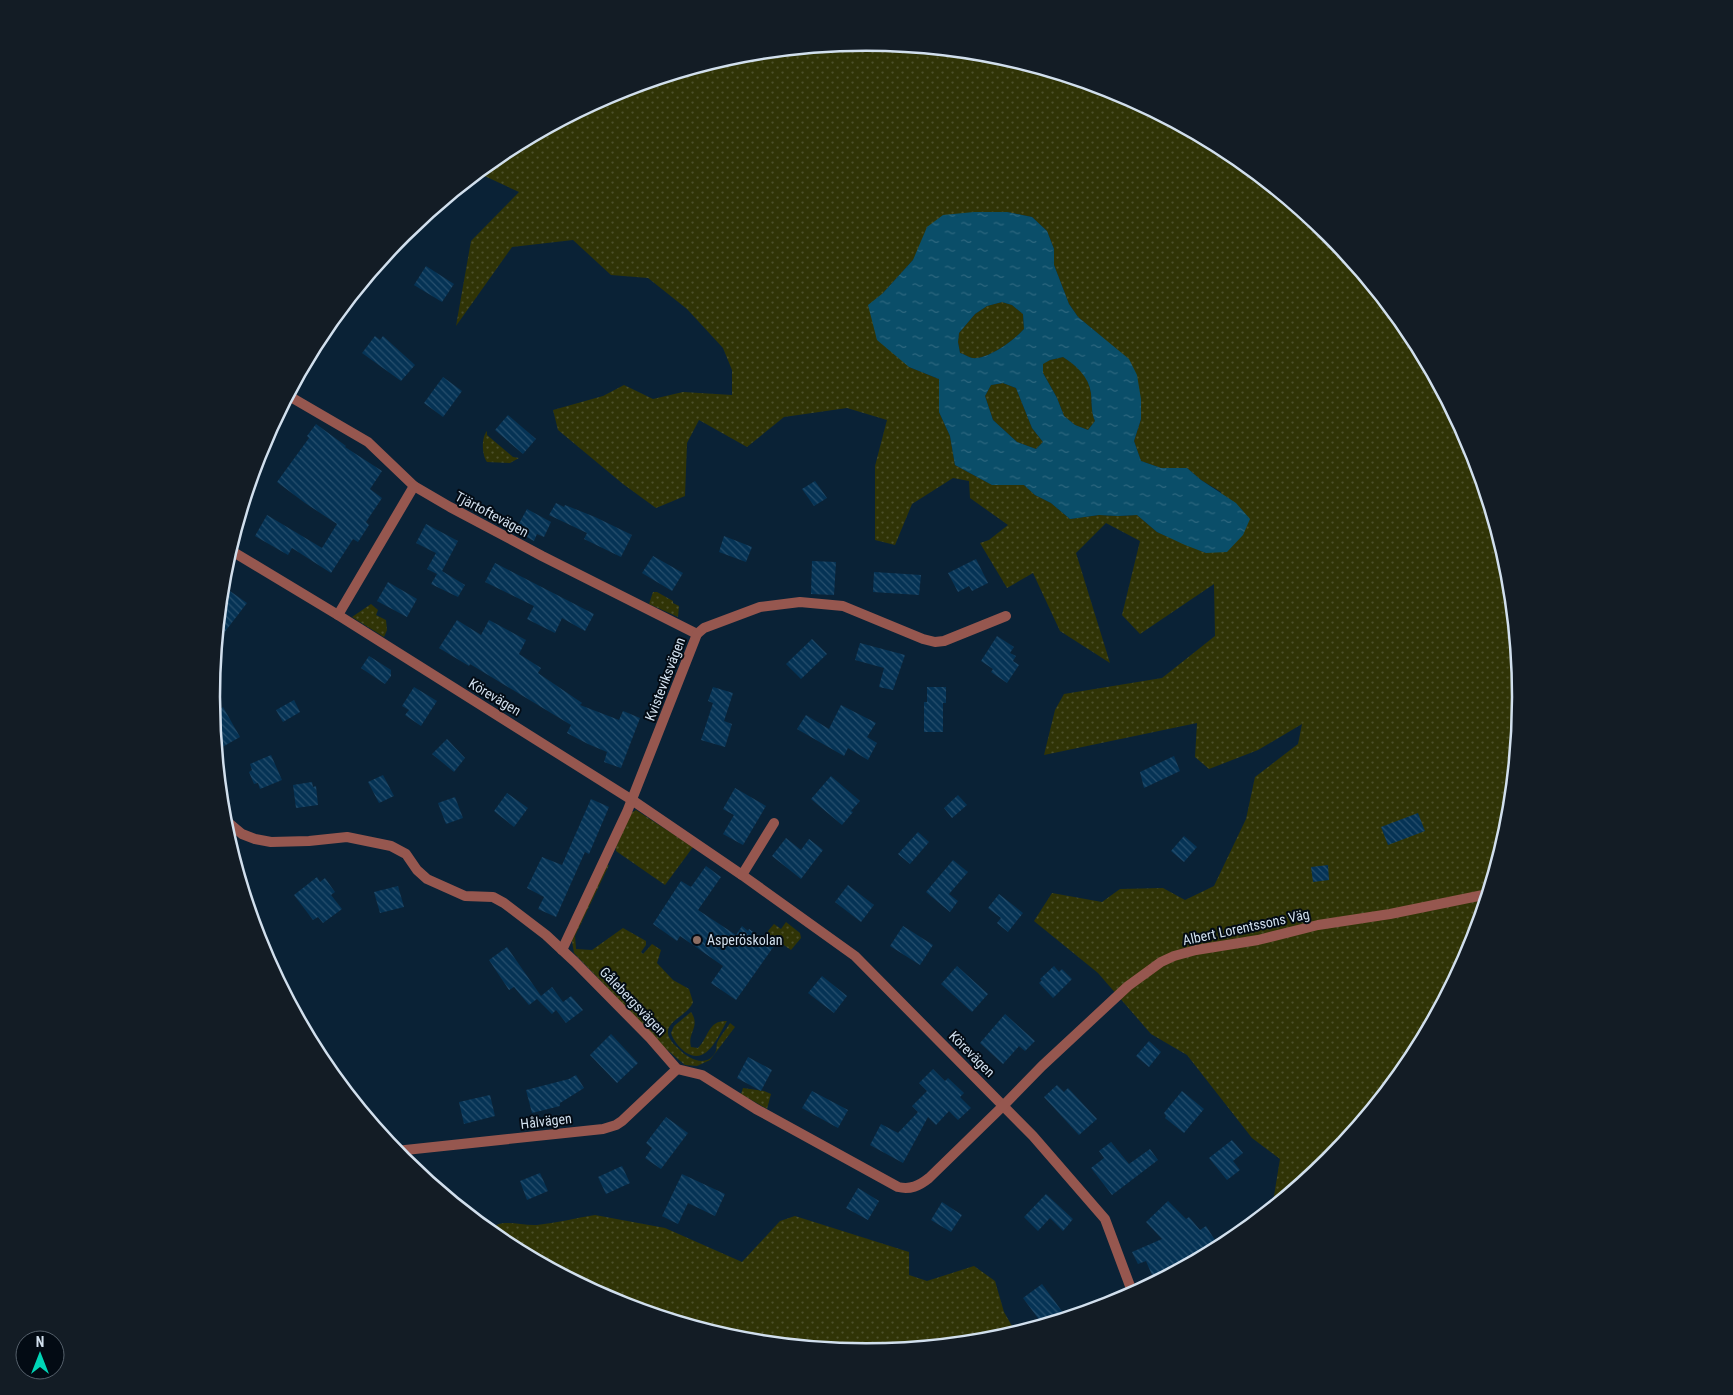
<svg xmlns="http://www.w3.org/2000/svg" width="1733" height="1395" font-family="'Roboto Condensed',sans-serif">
	<defs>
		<pattern id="grass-dots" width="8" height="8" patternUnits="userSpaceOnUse" patternTransform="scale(1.25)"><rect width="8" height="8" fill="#303406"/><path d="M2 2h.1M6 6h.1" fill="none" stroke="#4d512b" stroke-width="1.8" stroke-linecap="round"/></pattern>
		<pattern id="water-ripples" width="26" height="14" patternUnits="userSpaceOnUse" patternTransform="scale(1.25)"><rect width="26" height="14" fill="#0a4e69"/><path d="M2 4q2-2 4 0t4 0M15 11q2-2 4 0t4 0" fill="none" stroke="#2d677f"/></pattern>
		<pattern id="building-back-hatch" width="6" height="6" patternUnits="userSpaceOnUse" patternTransform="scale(1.25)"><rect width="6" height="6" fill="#053355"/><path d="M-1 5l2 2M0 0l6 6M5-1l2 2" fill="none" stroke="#28506e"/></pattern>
	</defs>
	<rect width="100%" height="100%" fill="#0a2236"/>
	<g fill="url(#grass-dots)" fill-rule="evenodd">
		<path d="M867,43l128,12 122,37 114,61 99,82 81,99 61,113 37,123 12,128 -12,128 -37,122 -61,114 -82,99 -57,47 8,-49 -28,-21 -65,-83 -36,-21 -53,-61 -64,-52 18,-28 50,9 18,-13 43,-1 22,12 29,-14 32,-67 9,-42 43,-33 4,-20 -44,26 -49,19 -14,-12 2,-34 -153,32 11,-45 9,-16 98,-16 53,-42 -1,-52 -74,50 -18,-19 18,-74 -34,-18 -30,30 34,110 -50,-32 -27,-58 -26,15 -27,-45 9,-3 19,-15 -38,-27 -1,-17 -16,-3 -41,26 -17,41 -20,-5v-74l12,-46 -40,-12 -63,9 -37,30 -48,-27 -12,23 -2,53 -29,12 -33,-24 -65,-54 -5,-20 50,-14 21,-11 29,14 30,-7 49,3v-25l-9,-22 -36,-39 -39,-31 -37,-3 -38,-35 -61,7 -56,79 15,-85 48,-49 -41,-19 25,-20 113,-61 123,-37zM974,212h33l25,5 15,14 7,18v16l15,39 9,13 24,20 39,82 -7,22 7,20 20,7h26l14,12 20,12 -15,61 -49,-21 -20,-17 -19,1 -19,-1 -29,4 -19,-16 -16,-8 -11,-10h-32l-37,-20 -5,-29 -11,-24v-33l-30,-12 -26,-74 30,-33z"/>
		<path d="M1002,302l10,3 11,9 1,15c-10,11 -36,31 -52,29 -4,-1 -8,-4 -12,-5l-2,-11 1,-9 16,-19 12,-8z"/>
		<path d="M1063,357c13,8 26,19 28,36 1,11 0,18 4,28l-7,9 -13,-5 -11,-9 -7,-18 -14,-25 -1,-9 8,-4z"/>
		<path d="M1003,383l13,5 16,40 11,14 -7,7 -19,-7 -24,-22 -8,-24 6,-11z"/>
		<path d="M487,431v4l26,22 6,1 -9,5 -23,-1c-5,-7 -6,-24 0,-31z"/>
		<path d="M653,592h4l16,9v2l6,3 -1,11 -29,-13z"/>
		<path d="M371,604l7,6 -2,5 10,5 1,10 -3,7 -32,-20z"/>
		<path d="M636,810l57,37 -28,38 -49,-34v-4l15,-34z"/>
		<path d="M607,865h2l-34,71 1,13 16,1 31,-22 23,13v4l-5,7 2,2 9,-10 9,6 -4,13 16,17 16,9 4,13c-4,12 -24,18 -25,29 -1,8 7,14 12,19 10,10 28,18 36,1 1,-3 0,-5 1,-8 3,-7 9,-13 13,-20l5,4 -25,33 -13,6 -12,-1 -20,-17 -91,-95 -2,-12 1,-5z"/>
		<path d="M786,922l14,11 1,5 -10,12 -22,-15 -1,-4 6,-7 7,5z"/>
		<path d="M691,1012c10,15 -4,20 0,35l7,1c11,-11 10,-28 29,-27 -9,15 -20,46 -42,31 -6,-5 -12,-12 -14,-19l3,-7z"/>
		<path d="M743,1088l21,3 7,3 -4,15 -26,-15z"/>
		<path d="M595,1215l70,13 77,34 38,-41 15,-5 114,36v23l18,6 47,-15 21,15 9,31 12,21 -22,7 -128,12 -128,-12 -122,-37 -114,-61 -14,-12c14,-13 31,-4 49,-5 19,-2 39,-7 58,-10z"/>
	</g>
	<path fill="url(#water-ripples)" fill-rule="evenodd" d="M974,212h33l25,5 15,14 7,18v16l15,39 9,13 51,42 8,16 4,24v20l-7,22 7,20 20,7h26l14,12 35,23 14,16 -7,16 -16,17 -21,1 -21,-8 -28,-13 -20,-17 -19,1 -19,-1 -29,4 -19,-16 -16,-8 -11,-10h-32l-37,-20 -5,-29 -11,-24v-33l-30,-12 -32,-27 -9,-35 15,-12 30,-33 14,-33 16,-12zM1002,302l10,3 11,9 1,15c-10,11 -36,31 -52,29 -4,-1 -8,-4 -12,-5l-2,-11 1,-9 16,-19 12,-8zM1063,357c13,8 26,20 28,36 1,11 0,18 4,28l-7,9 -13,-5 -11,-9 -7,-18 -14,-25v-9l7,-4zM1003,383l13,5 16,40 11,14 -7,7 -19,-7 -24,-22 -8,-24 6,-11z"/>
	<g fill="url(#building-back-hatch)">
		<path d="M426,266l28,18 -12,18 -28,-17z"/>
		<path d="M375,336l5,4 3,-4 32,29 -14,16 -39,-28z"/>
		<path d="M443,377l19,14 -19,26 -19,-14z"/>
		<path d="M508,415l28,24 -13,15 -28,-24z"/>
		<path d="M316,424l30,22 -1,1 37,24 -12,18 12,9 -16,24 3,3 -11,17 -5,-3 -22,34 -39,-25 -4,7 -33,-19 12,-21 55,33 15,-24 -32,-21 -28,-21 32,-44 -2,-2z"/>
		<path d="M815,481l12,17 -13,8 -12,-17z"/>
		<path d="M556,503l8,4 1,-2 30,12 37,18 -11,22 -37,-18 3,-6 -38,-18z"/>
		<path d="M527,509l24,13 -7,15 -7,-3 -3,7 -19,-10z"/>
		<path d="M426,524l32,17 -16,30 23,14 -7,12 -27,-13 6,-10 -10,-5 9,-16 -20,-10z"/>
		<path d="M724,536l28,11 -6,15 -27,-10z"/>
		<path d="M653,556l30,17 -11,18 -30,-18z"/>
		<path d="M976,559l12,24 -16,8 -3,-5 -11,6 -10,-19z"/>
		<path d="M812,561l24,1 -2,33 -23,-1z"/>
		<path d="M495,563l99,51 -9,17 -23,-13 -7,15 -28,-14 7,-13 -49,-24z"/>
		<path d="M874,572l47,3 -2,20 -46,-3z"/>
		<path d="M388,582l29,17 -10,18 -30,-16z"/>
		<path d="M230,591l17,12 -30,39 4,-39z"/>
		<path d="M457,620l24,15 8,-15 37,20 -7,14 22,14 -3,5 44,30 -2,2 39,15 4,-9 17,7 -19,50 -17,-6 3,-10 -19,-8 -21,-11 4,-8 -101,-61 -1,2 -30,-18z"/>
		<path d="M997,636l17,11 -4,6 6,3 -3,5 6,4 -12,18 -16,-11 2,-3 -12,-8z"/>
		<path d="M812,639l15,15 -26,25 -15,-15z"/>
		<path d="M860,643l45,12 -12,35 -14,-3 5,-19 -29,-8z"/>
		<path d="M369,656l22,14v6l-6,8 -24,-16z"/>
		<path d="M414,687l23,14 -16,25 -16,-11 4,-5 -7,-4z"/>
		<path d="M713,687l20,6 -9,28 8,3 -7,23 -24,-7 12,-37 -5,-2z"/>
		<path d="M927,687h19v16h-3v29h-19v-30h3z"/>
		<path d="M294,700l6,12 -17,10 -7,-12z"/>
		<path d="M841,705l35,18 -9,14 10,6 -9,17 -20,-12 -4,8 -47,-27 9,-14 23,14z"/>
		<path d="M223,707l17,30 -23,13 -4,-37z"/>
		<path d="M447,739l18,19 -11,14 -22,-18z"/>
		<path d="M271,755l11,25 -22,9 -2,-6 -4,1 -5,-12 3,-2 -2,-6z"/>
		<path d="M1174,756l6,15 -36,17 -4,-16z"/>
		<path d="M383,775l11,21 -15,7 -11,-21z"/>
		<path d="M831,776l29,25 -9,10 2,1 -11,13 -31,-26z"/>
		<path d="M312,782l1,5 3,-1 2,19 -22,3 -3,-23z"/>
		<path d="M735,788l31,18 -23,39 -20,-11 11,-19 -11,-6z"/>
		<path d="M507,793l21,15 -14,19 -20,-16z"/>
		<path d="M958,795l9,10 -15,13 -8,-10z"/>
		<path d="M455,797l8,21 -17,6 -8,-21z"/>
		<path d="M591,799l18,8 -20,47 -4,-2 -29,65 -18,-8 6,-12 -17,-9 15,-31 20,8z"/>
		<path d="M1418,813l7,18 -37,14 -7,-18z"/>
		<path d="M918,832l11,10 -19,22 -12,-10z"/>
		<path d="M1184,836l13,11 -13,15 -13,-11z"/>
		<path d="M786,838l15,12 8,-11 14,11 -22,29 -29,-23z"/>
		<path d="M953,860l15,12 -19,22 9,7 -8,11 -24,-20z"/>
		<path d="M1328,865l1,15 -16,2 -2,-15z"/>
		<path d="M706,866l15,11 -23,33 38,25 6,-9 6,5 1,-2 25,17 -38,54 -25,-17 12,-17 -43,-30 -3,5 -24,-17 28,-43 10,6z"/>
		<path d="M317,877l3,5 5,-4 10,14 -4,3 11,14 -19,14 -5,-6 -5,3 -19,-25z"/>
		<path d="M848,885l26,20 -13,17 -26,-20z"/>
		<path d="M398,886l6,21 -24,6 -6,-21z"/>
		<path d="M999,894l24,19 -15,19 -11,-9 4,-5 -13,-10z"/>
		<path d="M903,926l30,19 -13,20 -30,-19z"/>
		<path d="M507,947l34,49 11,-9 11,15 8,-6 12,14 -17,13 -10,-13 -4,4 -15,-15 -8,6 -15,-18 -5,3 -20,-30z"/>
		<path d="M957,966l31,28 -16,18 -31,-28z"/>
		<path d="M1054,966l5,6 3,-3 10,10 -19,19 -14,-15 3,-3 -2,-1z"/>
		<path d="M822,976l25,20 -13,17 -26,-20z"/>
		<path d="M1005,1014l30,27 -10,10 -6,-5 -16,18 -23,-21z"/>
		<path d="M611,1034l27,29 -21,20 -27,-28z"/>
		<path d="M1149,1041l12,11 -12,15 -13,-11z"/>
		<path d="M748,1057l24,13 -11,21 -24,-13z"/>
		<path d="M933,1069l12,12 3,-3 16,15 -4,4 11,11 -13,12 -9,-9 -13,14 -8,-8 -25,46 -33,-18 11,-21 17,9 20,-21 -6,-6 15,-15 -8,-8z"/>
		<path d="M576,1075l8,13 -24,15v3l-28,7 -6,-23 43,-11z"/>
		<path d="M1057,1085l7,7 4,-4 29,31 -18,16 -35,-38z"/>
		<path d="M812,1091l36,19 -10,18 -36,-20z"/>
		<path d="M1182,1091l22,18 -20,24 -19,-15 1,-2 -2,-3z"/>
		<path d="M490,1095l5,21 -31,8 -5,-22z"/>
		<path d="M666,1117l22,16 -27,36 -16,-11 7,-10 -6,-5z"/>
		<path d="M1232,1140l11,13 -10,8 7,9 -13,10 -18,-22z"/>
		<path d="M1111,1142l18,22 21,-15 8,11 -46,35 -21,-27 13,-10 -5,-7z"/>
		<path d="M622,1166l8,17 -24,11 -8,-17z"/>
		<path d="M540,1173l8,18 -21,9 -7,-19z"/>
		<path d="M682,1174l43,20 -10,22 -27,-13 -10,21 -16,-8z"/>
		<path d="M858,1188l21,13 -11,19 -22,-12z"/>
		<path d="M1046,1194l27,25 -10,12 -13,-13 -12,13 -14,-14z"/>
		<path d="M1168,1201l18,18 3,-2 11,13 6,-4 14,22 -40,18 1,3 -26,13 -9,-21 -8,3 -6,-12 30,-13 -16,-17z"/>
		<path d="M942,1202l20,13 -11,17 -20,-12z"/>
		<path d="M1042,1284l22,30 -10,8 -11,3 -20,-27z"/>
	</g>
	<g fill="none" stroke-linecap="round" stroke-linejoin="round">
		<g stroke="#96574f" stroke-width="10">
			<path d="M289,396l79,46 46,44 36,21 92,49 155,78"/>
			<path d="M230,550l108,65 294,185 110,75 113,81 178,180 72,83 28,75"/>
			<path d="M338,615l76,-129"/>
			<path d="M223,818l19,16 13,5 16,3 38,-1 38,-4 44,9 15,8 11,16 10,9 38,17 28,1 11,6 42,32 29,27 75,76 27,31 25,6 54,34 142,78c12,3 21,-1 31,-9l75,-73 38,-39 86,-80 33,-24 13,-6 22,-6 62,-10 60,-15 72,-11 98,-20"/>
			<path d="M742,875l32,-52"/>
			<path d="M562,950l65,-138 70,-178 7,-6 56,-21 40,-5 43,4 80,33 12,3 9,-1 62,-25"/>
			<path d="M396,1151l207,-22 13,-4 6,-4 55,-52"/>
		</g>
	</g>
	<circle fill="#8d6e63" stroke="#030b14" stroke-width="2" cx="697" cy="940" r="5"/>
	<g text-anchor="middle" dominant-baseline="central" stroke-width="4" stroke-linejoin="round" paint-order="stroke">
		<g font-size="14" fill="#d1dfed" stroke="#030b14">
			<text transform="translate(492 514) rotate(28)">Tjärtoftevägen</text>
			<text transform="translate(665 679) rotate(-69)">Kvisteviksvägen</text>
			<text transform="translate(495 697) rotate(31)">Körevägen</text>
			<text transform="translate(1246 927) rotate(-12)">Albert Lorentssons Väg</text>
			<text transform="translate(633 1001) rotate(46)">Gålebergsvägen</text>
			<text transform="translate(972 1054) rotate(45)">Körevägen</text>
			<text transform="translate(546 1121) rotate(-7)">Hålvägen</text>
		</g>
		<g font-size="14" fill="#d1dfed" stroke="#030b14" text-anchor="start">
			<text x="707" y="940">Asperöskolan</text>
		</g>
	</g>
	<path d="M0 0H1733V1395H0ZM220 697a646 646 0 1 1 1292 0a646 646 0 1 1-1292 0Z" fill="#131c25" fill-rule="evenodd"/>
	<path fill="none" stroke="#d1dfed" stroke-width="2.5" d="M220 697a646 646 0 1 1 1292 0a646 646 0 1 1-1292 0Z"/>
	<g transform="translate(40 1355)"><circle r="24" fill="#030b14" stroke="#55606b"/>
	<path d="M0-4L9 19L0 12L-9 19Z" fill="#00d5b7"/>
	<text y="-8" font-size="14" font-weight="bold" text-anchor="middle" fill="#d1dfed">N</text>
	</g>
</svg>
